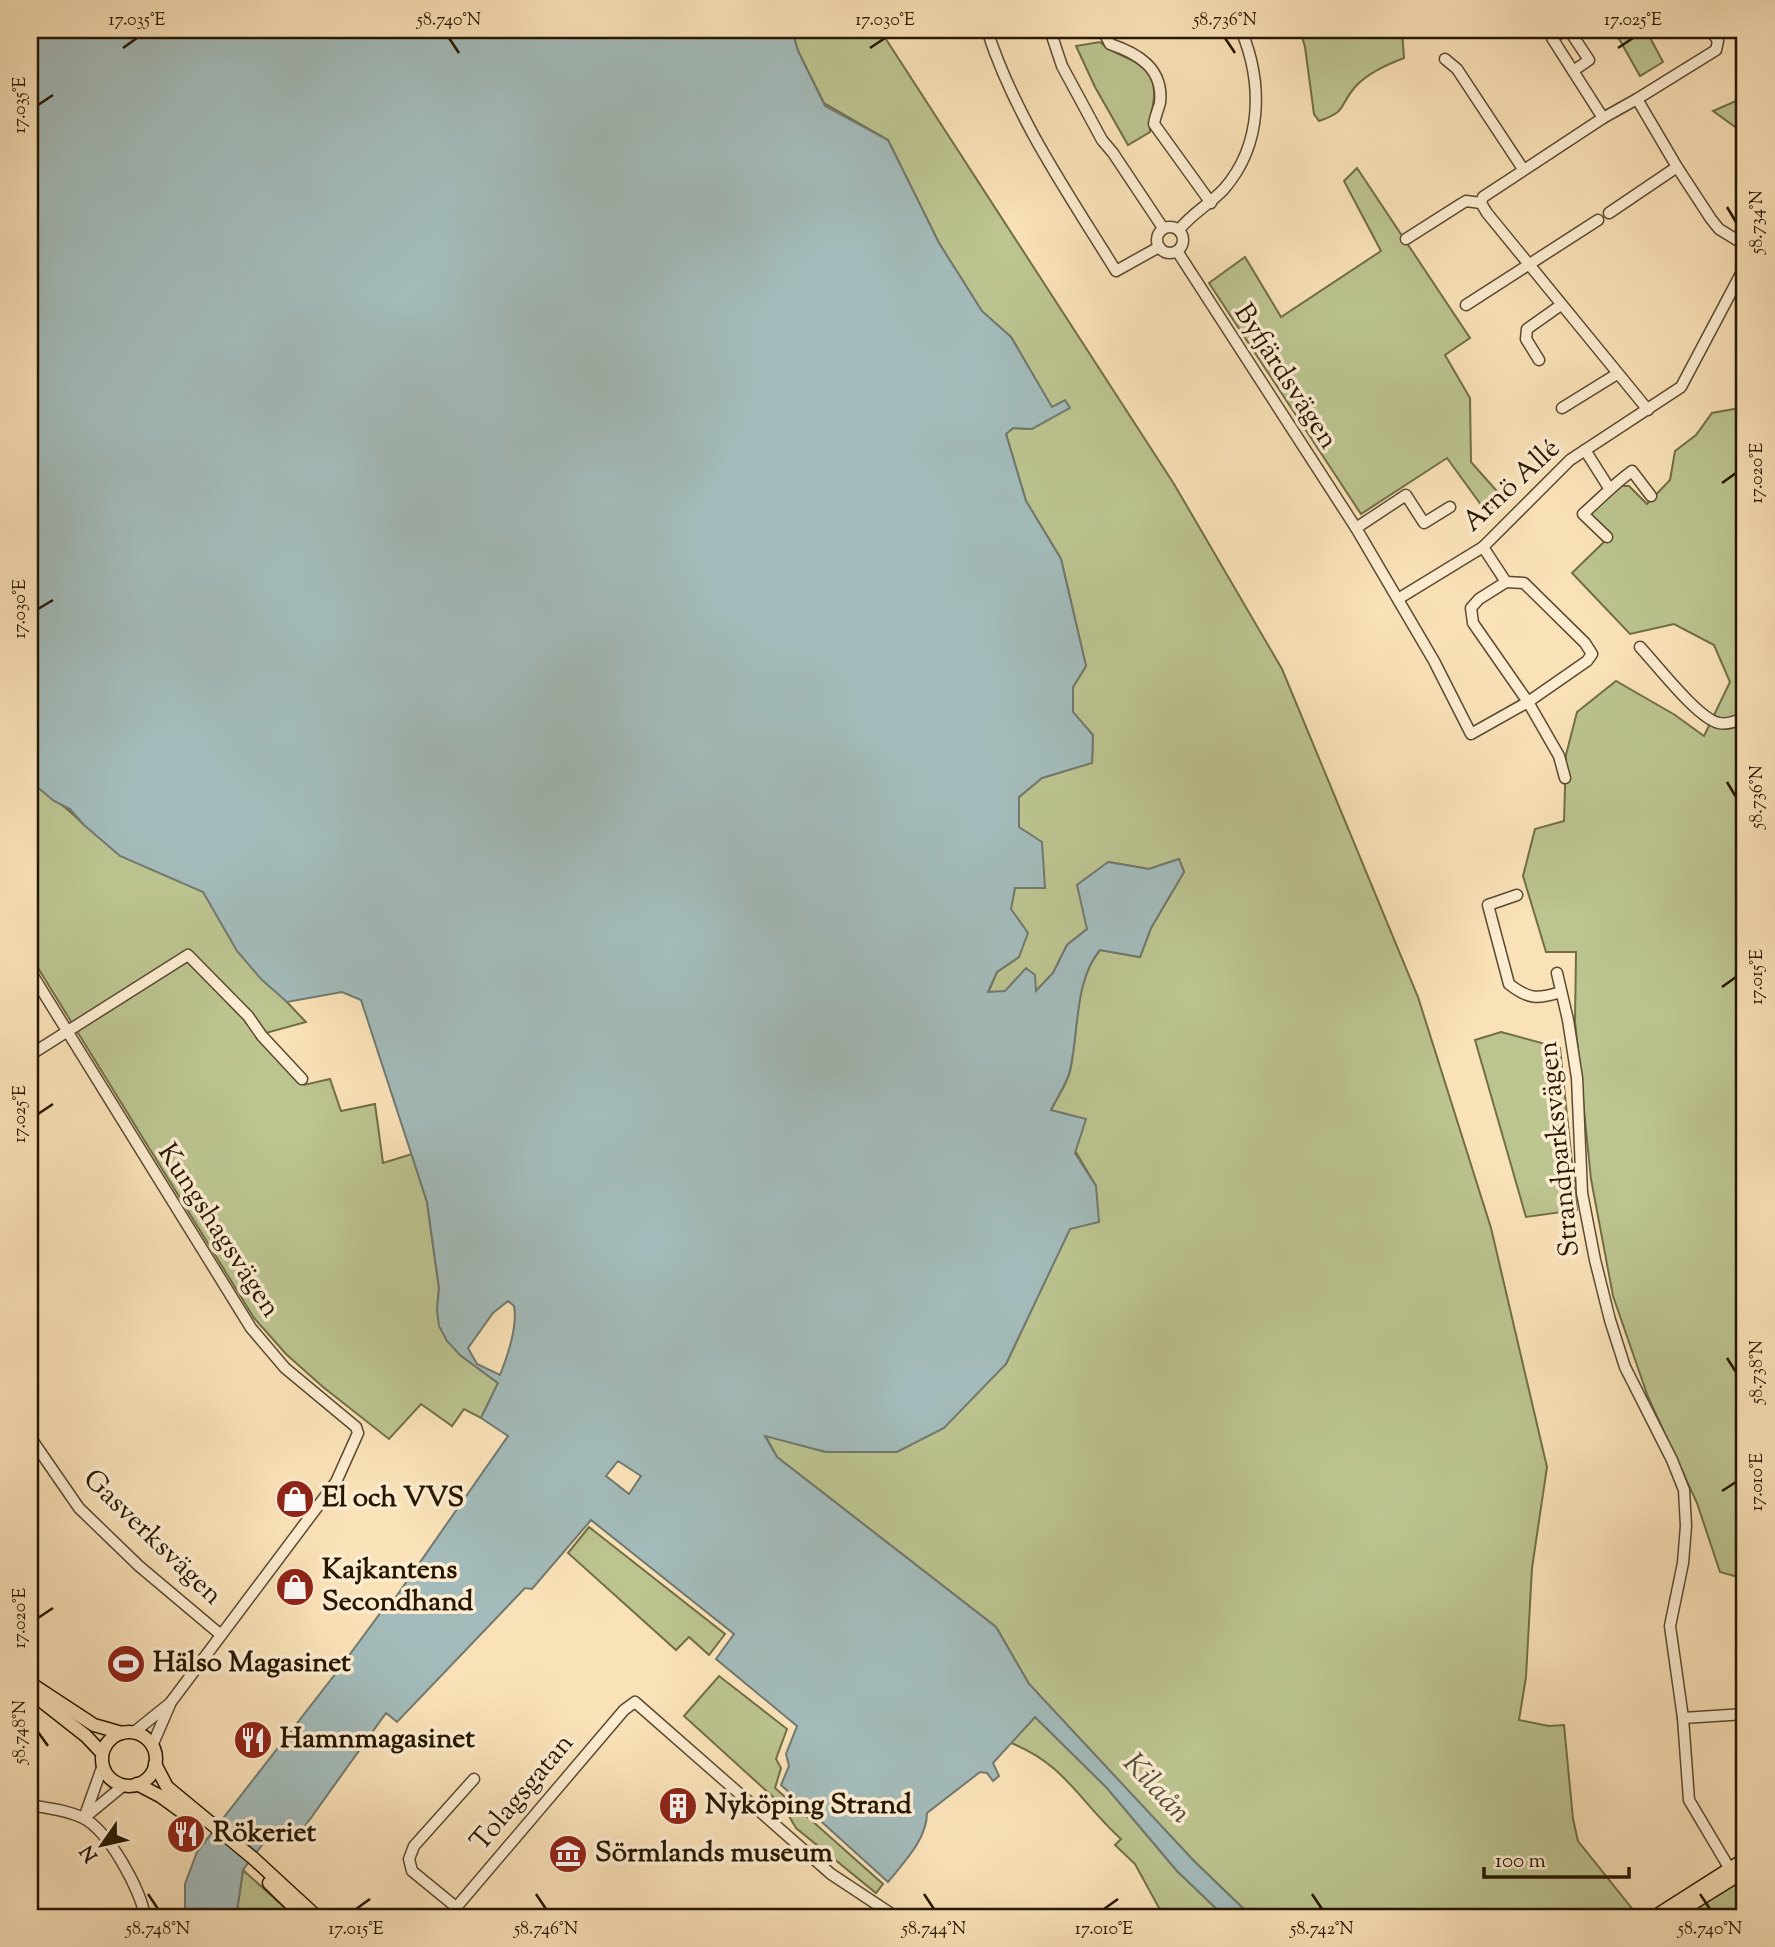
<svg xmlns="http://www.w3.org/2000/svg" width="1775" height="1947" font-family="'Sorts Mill Goudy',serif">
	<rect width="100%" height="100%" fill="#fae2b8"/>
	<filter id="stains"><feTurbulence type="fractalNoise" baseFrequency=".00286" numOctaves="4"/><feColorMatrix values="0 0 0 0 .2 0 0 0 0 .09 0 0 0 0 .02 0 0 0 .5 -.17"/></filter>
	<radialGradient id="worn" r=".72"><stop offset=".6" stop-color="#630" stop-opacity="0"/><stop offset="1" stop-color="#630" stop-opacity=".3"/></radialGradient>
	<g fill="#bcc490" stroke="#716e48" stroke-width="2">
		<path d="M792,30h88l294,454 108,185 136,328 73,231 56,239 -15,101 -6,109 -7,43 30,6 15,-1 9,94 5,22 60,75 -1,1h-385l-61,-59 -162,-174 -33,-57 -219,-170 -12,-22 61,17 180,-88 64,-136 26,-42 -45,-76c6,-12 16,-26 19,-39 9,-39 3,-89 30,-121l40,7 11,-29 33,-56 -5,-13 -30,10 -41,-7 -21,67 -20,16 -14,28 -17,18 -48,2 9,-21 22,-15 -9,-48 5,-21h30l-26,-61v-30l23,-19 50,-16 1,-27 -20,-22v-26l13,-21 -25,-107 -35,-58 -20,-67 7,-6 19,1 20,-21 -41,-71 -29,-25 -43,-69 -51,-103 -64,-37 -26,-52z"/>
		<path d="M1300,30h102l2,28c-18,7 -36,15 -49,29 -18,21 -6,23 -36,34l-5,-7 -9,-67z"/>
		<path d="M1614,30h32l17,32 -23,14z"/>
		<path d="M1100,42c19,19 54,16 54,50 1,14 -6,26 -4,40l-22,13 -33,-58 -19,-41z"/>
		<path d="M1745,97v37l-32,-23z"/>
		<path d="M1357,168l113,170 -25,17 25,43 1,64 32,36 -16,15 -40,-55 -86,56 -152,-231 36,-26 36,60 100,-66 -37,-70z"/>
		<path d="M1745,407v1172l-25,-7 -23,-69 -49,-106 -35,-101 -22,-117 -16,-158 1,-69h-30l-23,-76 12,-47 29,-8 2,-66 11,-43 39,-31 59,34 29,21 26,-54 -16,-37 -40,-21 -44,10 -58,-61 36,-35 -17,-18 1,-11 26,-23h11l18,18 23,-24 5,-29 21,-16 16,-22z"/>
		<path d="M30,781c19,15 38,26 54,44l122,60 79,115 21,22 -44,12 42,51 26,-6 11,32 34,-7 8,59 29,-9 15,48 12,86 -2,22 23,45 38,28 -17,35 -17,-9 -12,17 -31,-22 -32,35 -66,-52 -37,-33 -32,-36 -224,-363z"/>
		<path d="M1501,1032l59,16 17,162 -51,7 -51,-177z"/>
		<path d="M589,1527l136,107 -16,21 -20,-18 -13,13 -108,-97z"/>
		<path d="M719,1676l68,53 -11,30 5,9 -6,20 108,96 -7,9 -80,-65 -13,-22 -99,-90z"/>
		<path d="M1035,1717l72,71 70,83 48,46h-61l-29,-53 -20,-19 6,-6c-41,-37 -56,-75 -110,-96z"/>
		<path d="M243,1870l52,47h-59z"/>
		<path d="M1745,1876v41h-65z"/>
	</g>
	<path fill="#a3bbba" stroke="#717970" stroke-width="2" fill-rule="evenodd" d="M30,30h762l6,21 27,55 63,34 51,103 43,68 29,26 41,70 13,-7 5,8 -38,21 -19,-1 -7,6 20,67 35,58 25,107 -13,21v25l20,23 -1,28 -50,15 -23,19v30l23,15 3,46h-30l-4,21 17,24 -9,24 -22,15 -9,20 17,-1 21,-23 9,7 1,16 17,-18 14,-28 20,-16 -10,-44 31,-23 41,7 30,-10 5,13 -33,56 -11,29 -40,-7c-26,31 -21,82 -30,120 -3,14 -13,27 -19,40l35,9 -11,34 21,33 3,36 -29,7 -64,135 -62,64 -47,24h-71l-61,-16 12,21 219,170 33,57 165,177 58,56h-27l-48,-46 -70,-83 -72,-71 -42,46 6,13 -6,5 -6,-8 -7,-1 -53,41c0,26 -23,49 -39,69l-107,-97 8,-19 -3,-12 11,-28 -81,-67 18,-25 -143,-114 -59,69 -7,-1 -128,134 -11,-9 -88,123 -26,-4 -29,38 -7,47h-51v-33l12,-32 139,-179 54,-73 3,1 115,-165 -27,-18 17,-35 -38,-28 -13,-14 -8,-15 -2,-16 2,-22 -12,-86 -66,-202 -19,-8 -55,10 -26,-23 -24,-28 -34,-59 -83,-36 -36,-31 -14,-16 -16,-8 -24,-20zM508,1301l6,5c4,21 -6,49 -14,69l-23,-11 -9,-16 25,-35zM618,1461l23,15 -12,18 -23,-18z"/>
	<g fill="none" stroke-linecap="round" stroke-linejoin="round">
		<defs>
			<g id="minor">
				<path d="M987,30c28,87 81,163 129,241l43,-24"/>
				<path d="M1050,30l12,36 40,74 11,13 50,75"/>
				<path d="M1103,30l7,14c27,9 54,24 50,59 -2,7 -5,14 -6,21l57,79"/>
				<path d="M1565,30l-13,8 51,80"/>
				<path d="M1569,30l20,30 -16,11"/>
				<path d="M1445,59l12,10 66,100"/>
				<path d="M1637,99l79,-49 2,-9 -7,-11"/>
				<path d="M1609,213l68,-46"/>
				<circle cx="1170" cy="240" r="13"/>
				<path d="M1179,230c12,-16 31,-26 45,-41 39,-45 39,-107 17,-159"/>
				<path d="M1406,239l55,-35 5,-3 15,2"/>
				<path d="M1177,251l179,277 78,133 37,73 57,-32 -55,-79 -2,-15 8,-9 27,-17 18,1 61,60 7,11 -5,7 -59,41 31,54 6,22"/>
				<path d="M1466,305l132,-85"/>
				<path d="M1539,360l-13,-21 1,-10 34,-24"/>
				<path d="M1562,408l55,-34"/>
				<path d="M1648,410l-161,-197 -6,-10 2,-6 120,-79 34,-19 40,68 34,52 8,10 26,16"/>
				<path d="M1585,450l24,38"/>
				<path d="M1356,528l50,-33 18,28 26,-16"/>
				<path d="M1607,537l-24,-23c17,-15 31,-30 49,-43l19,25"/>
				<path d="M1483,547l23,35"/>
				<path d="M1398,599l85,-52 87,-87 111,-73 64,-121"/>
				<path d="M1640,647c16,17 58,72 79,76 9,2 18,-2 26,-6"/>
				<path d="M1517,895l-29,10 21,79c20,16 29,15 52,8"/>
				<path d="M30,971l221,357 34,40 71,59 2,6 -22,49 -165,220 -19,44"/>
				<path d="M1557,973l11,47 9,58 5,115 13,67 15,60 15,47 47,93 12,30 2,36 -3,37 -13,63 13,92 6,82 45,76"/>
				<path d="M30,1055l158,-100 60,61 14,20 40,43"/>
				<path d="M30,1437l49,71 60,58 82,69"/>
				<path d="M1683,1718l62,-4"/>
				<path d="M133,1733l36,-29"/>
				<path d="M30,1805c17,3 37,5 53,13 25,12 58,72 62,99"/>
				<path d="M84,1818l19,-53"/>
				<path d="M84,1818l40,-33"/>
				<path d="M456,1907l-44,-36 -3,-12 5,-13 60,-67"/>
				<path d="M448,1917l176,-207 11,-8 196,172 65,43"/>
			</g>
			<g id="major">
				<path d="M30,1683l64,42 28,8"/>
				<path d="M30,1692l56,44 16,17"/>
				<circle cx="129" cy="1759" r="27"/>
				<path d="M155,1764l12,23 86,71 64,59"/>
				<path d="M137,1784l23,12 33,24"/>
				<path d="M269,1883l35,34"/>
				<path d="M1654,1917l91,-58"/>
				<path d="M1671,1917l74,-46"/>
			</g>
		</defs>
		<use href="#minor" stroke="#5b4a2f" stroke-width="13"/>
		<use href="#major" stroke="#261701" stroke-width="15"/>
		<use href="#minor" stroke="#fcecd1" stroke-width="10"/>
		<use href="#major" stroke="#fae2b8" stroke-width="12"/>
	</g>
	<path fill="none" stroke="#261701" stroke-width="2.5" d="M449,38l10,15M1225,38l10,15M123,48l14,-10M870,48l15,-10M1618,48l15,-10M38,105l15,-10M1727,207l9,15M1722,483l14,-10M38,609l15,-9M1727,782l9,15M1722,987l14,-10M38,1114l15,-10M1727,1358l9,14M1722,1491l14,-9M38,1618l15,-10M38,1732l10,14M148,1894l10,15M536,1894l10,15M924,1894l10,15M1312,1894l10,15M1700,1894l10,15M356,1909l14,-10M1104,1909l14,-10"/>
	<defs>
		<symbol id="shop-disc" viewBox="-11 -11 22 22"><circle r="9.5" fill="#8f2418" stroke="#fcecd1"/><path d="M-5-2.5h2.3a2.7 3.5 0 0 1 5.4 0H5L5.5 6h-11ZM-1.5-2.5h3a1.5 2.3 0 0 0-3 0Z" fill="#fff"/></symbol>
		<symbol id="stadium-disc" viewBox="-11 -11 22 22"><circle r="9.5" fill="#8f2418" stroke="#fcecd1"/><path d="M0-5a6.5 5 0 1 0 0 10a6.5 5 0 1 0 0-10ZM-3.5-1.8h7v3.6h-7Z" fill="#fff"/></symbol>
		<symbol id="restaurant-disc" viewBox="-11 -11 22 22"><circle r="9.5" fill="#8f2418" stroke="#fcecd1"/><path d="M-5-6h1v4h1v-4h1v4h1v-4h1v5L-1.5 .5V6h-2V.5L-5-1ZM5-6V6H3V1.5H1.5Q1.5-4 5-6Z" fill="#fff"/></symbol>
		<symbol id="building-disc" viewBox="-11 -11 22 22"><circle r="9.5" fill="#8f2418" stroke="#fcecd1"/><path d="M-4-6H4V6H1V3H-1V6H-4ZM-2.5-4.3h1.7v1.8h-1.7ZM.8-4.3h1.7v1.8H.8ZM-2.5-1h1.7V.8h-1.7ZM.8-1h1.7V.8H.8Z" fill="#fff"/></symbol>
		<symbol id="museum-disc" viewBox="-11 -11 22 22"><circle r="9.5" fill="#8f2418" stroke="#fcecd1"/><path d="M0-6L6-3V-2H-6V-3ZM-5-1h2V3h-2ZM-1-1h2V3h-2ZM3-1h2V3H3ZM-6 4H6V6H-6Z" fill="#fff"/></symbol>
	</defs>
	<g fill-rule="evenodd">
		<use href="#shop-disc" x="273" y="1477" width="44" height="44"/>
		<use href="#shop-disc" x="273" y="1565" width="44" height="44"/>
		<use href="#stadium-disc" x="104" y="1642" width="44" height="44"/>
		<use href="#restaurant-disc" x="231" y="1718" width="44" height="44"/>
		<use href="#building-disc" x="656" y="1784" width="44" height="44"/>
		<use href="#restaurant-disc" x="164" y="1812" width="44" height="44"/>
		<use href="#museum-disc" x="546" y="1832" width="44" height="44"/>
	</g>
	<g text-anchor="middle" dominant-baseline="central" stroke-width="7" stroke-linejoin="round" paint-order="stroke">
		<g font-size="28" fill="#261701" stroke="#fcecd1">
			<text transform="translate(1285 377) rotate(57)">Byfjärdsvägen</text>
			<text transform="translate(1512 486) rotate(-43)">Arnö Allé</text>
			<text transform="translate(1560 1149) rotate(-96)">Strandparksvägen</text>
			<text transform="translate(218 1231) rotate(57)">Kungshagsvägen</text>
			<text transform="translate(152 1538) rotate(44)">Gasverksvägen</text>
			<text transform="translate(523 1793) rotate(-50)">Tolagsgatan</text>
		</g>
		<g font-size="28" font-weight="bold" fill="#261701" stroke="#fcecd1" text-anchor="start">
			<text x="322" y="1499">El och VVS</text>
			<text x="322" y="1571">Kajkantens<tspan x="322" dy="32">Secondhand</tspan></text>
			<text x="153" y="1664">Hälso Magasinet</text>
			<text x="280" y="1740">Hamnmagasinet</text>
			<text x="705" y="1806">Nyköping Strand</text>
			<text x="213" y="1834">Rökeriet</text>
			<text x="595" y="1854">Sörmlands museum</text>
		</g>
		<g font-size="30" font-style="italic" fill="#525042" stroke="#fcecd1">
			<text transform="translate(1156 1789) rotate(47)">Kilaån</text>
		</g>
	</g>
	<rect width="1775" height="1947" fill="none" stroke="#fae2b8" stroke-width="77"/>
	<g transform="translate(102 1845) rotate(236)" stroke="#fcecd1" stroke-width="5" paint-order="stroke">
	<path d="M0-5L12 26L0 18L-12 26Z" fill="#261701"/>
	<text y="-10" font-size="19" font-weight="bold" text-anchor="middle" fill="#261701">N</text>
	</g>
	<path d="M1484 1867v10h145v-10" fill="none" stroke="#261701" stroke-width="3.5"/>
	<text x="1495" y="1867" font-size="21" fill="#261701" stroke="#fcecd1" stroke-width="5" paint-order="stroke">100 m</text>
	<rect x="38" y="38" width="1698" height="1871" fill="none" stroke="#261701" stroke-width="2.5"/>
	<g font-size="18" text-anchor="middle" fill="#261701">
		<text x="137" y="25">17.035°E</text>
		<text x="449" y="25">58.740°N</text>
		<text x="885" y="25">17.030°E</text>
		<text x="1225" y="25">58.736°N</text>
		<text x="1633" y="25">17.025°E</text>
		<text transform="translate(19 105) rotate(-90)" y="6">17.035°E</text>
		<text transform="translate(1756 222) rotate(-90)" y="6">58.734°N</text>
		<text transform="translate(1756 473) rotate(-90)" y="6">17.020°E</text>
		<text transform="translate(19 609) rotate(-90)" y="6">17.030°E</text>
		<text transform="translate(1756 797) rotate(-90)" y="6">58.736°N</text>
		<text transform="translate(1756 977) rotate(-90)" y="6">17.015°E</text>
		<text transform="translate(19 1114) rotate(-90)" y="6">17.025°E</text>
		<text transform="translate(1756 1372) rotate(-90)" y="6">58.738°N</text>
		<text transform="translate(1756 1482) rotate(-90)" y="6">17.010°E</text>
		<text transform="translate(19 1618) rotate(-90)" y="6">17.020°E</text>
		<text transform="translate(19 1732) rotate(-90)" y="6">58.748°N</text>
		<text x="158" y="1934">58.748°N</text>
		<text x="356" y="1934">17.015°E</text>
		<text x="546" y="1934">58.746°N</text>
		<text x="934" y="1934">58.744°N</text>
		<text x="1104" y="1934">17.010°E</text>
		<text x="1322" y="1934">58.742°N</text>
		<text x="1710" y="1934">58.740°N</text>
	</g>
	<rect width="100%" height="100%" filter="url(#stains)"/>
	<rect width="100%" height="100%" fill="url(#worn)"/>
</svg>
